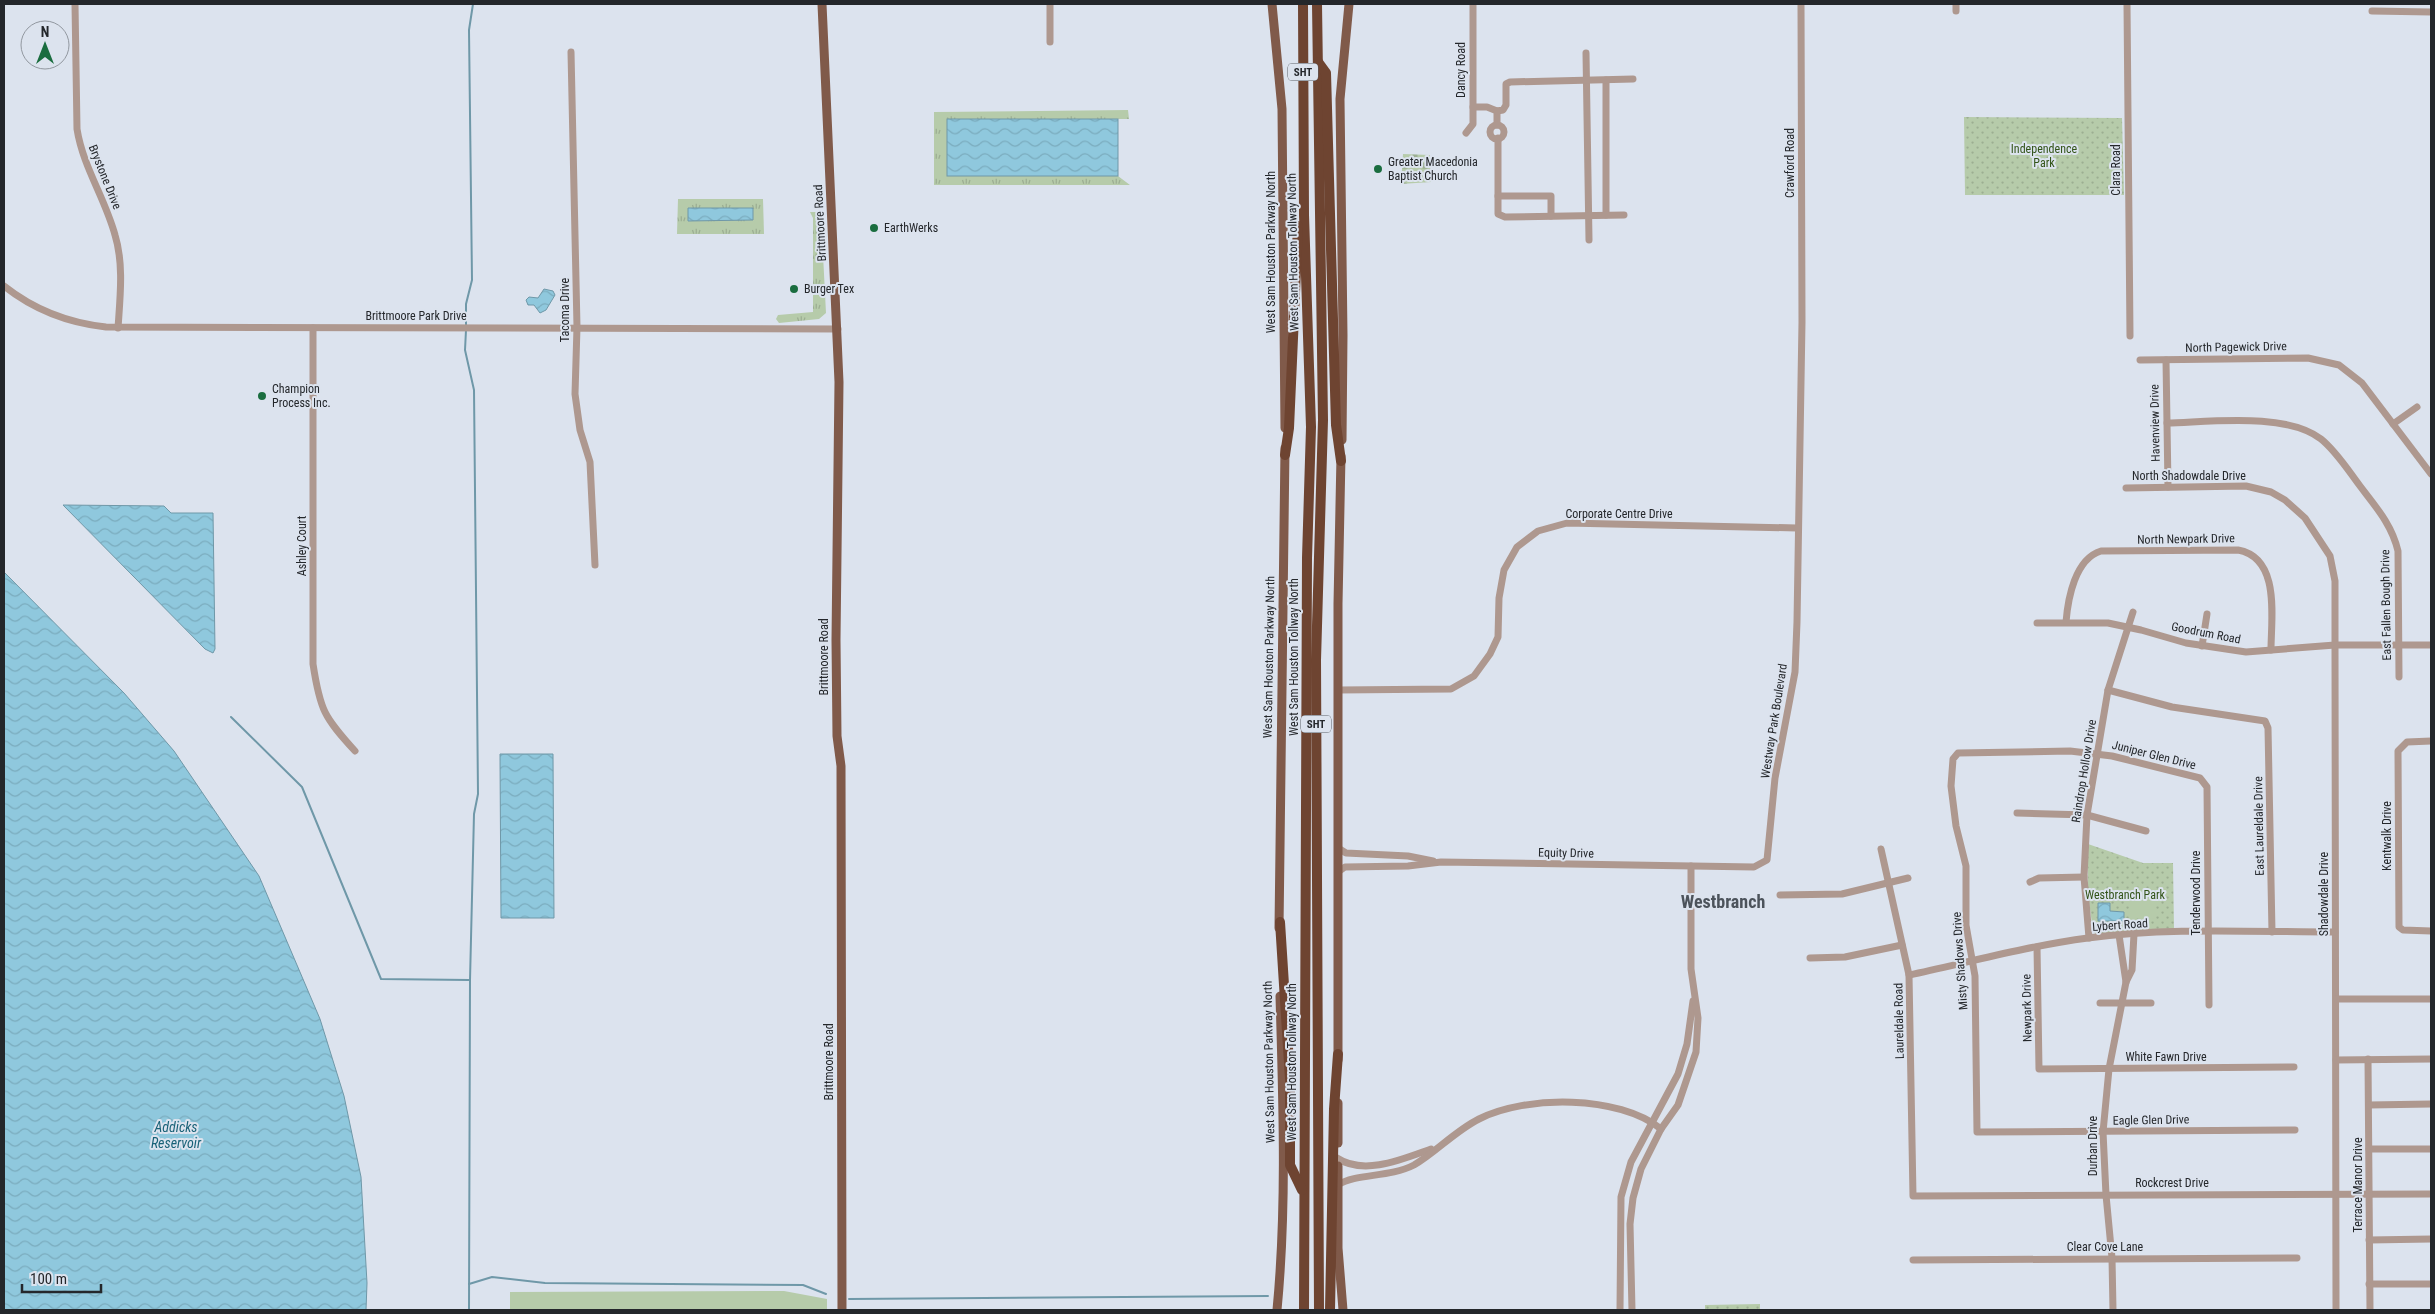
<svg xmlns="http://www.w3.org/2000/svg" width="2435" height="1314" font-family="'Roboto Condensed',sans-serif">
	<defs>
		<pattern id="grass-tufts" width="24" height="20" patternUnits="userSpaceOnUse" patternTransform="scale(1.25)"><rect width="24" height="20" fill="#b6cbaa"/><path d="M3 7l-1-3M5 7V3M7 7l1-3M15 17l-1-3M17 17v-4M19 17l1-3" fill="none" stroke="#9cae92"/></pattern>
		<pattern id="cemetery-stones" width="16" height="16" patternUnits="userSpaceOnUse" patternTransform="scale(1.25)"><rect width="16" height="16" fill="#b6cbaa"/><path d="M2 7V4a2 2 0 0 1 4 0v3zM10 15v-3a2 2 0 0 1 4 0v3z" fill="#9cae92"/></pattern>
		<pattern id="park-dots" width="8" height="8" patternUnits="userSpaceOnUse" patternTransform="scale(1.25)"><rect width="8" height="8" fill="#b6cbaa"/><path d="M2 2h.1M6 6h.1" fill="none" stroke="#9cae92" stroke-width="1.8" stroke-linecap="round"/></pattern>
		<pattern id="water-waves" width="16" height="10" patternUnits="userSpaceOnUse" patternTransform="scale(1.25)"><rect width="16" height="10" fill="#8fc8dd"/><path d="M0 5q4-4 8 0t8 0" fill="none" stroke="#7bacbe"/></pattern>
	</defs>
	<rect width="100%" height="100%" fill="#dce3ee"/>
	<g fill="url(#grass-tufts)">
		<path d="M1128,110l1,9h-181v57h170l12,9h-196v-73z"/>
		<path d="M678,199h85l1,35h-87z"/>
		<path d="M810,212h10l1,3 5,98 -7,6 -40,4 -3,-4 2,-4 35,-3v-94z"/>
	</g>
	<path fill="url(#cemetery-stones)" d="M1403,154l27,1 1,27 -30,2z"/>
	<g fill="url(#park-dots)">
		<path d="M1964,117l158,1 2,77h-159z"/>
		<path d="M2088,844l55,19h30l1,66 -78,5 -3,-2 -5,-39z"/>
		<path d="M1760,1304v6h-55v-5z"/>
	</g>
	<g fill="#b6cbaa">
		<path d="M2129,890h26v29l-26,-1z"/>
		<path d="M784,1291l43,8v11h-317v-18z"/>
	</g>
	<g fill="url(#water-waves)" stroke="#6f98a8">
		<rect x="947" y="119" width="171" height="57"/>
		<path d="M688,208h65v12l-65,1z"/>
		<path d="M544,289l9,2 2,4 -9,15 -6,3 -6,-8h-6l-2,-5 3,-3 9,1z"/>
		<path d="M63,505l101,1 7,7h42l2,136 -2,4 -8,-4z"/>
		<path d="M4,572l120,121 50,58 85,125 61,143 24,77 17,81 6,106 -1,27h-362z"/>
		<path d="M500,754h53l1,164h-53z"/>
		<path d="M2098,903h12v8l14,1v9h-26z"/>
	</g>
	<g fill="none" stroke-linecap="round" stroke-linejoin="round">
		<g stroke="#6f98a8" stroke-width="2">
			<path d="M466,325v-21l6,-24 -3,-250 4,-26"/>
			<path d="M466,330l-1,20 9,40 4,404 -4,20 -4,166 -1,330"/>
			<path d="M231,717l71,70 79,192 88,1"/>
			<path d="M469,1284l23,-7 53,6 258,2 23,9"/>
			<path d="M849,1299l419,-3"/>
		</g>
		<g stroke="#ae988f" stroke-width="7">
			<path d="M75,4l2,125c6,38 28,69 38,106 9,29 5,63 3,93"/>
			<path d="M1956,4v7"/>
			<path d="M2127,4l3,332"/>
			<path d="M2372,11l59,1"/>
			<path d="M1050,42v-38"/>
			<path d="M571,52l6,275 -2,67 5,36 10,32 5,103"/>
			<path d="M1586,53l3,187"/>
			<path d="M1606,80v135"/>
			<path d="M1473,107h14l10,4v14"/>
			<path d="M1497,111l6,-1 3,-5v-21l4,-2 123,-3"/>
			<circle cx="1497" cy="132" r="7"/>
			<path d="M1466,133l7,-9v-120"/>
			<path d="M1498,138v76l7,3 119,-2"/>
			<path d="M1498,196h53v20"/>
			<path d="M4,286c29,23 65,37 102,41l732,2"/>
			<path d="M313,328v336c7,46 11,53 42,87"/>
			<path d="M2140,360l168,-2 31,7 23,18 69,91"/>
			<path d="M2166,360l2,127"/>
			<path d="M2167,423c43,-1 119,-11 154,16 15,12 27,31 39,47 16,21 32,39 38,65l1,126"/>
			<path d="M2393,424l24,-17"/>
			<path d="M2126,488l120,-2 25,6 14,8 20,18 25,38 5,25v64l1,665"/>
			<path d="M2066,622c2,-24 9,-63 35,-71l137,-1c43,8 33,68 33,100"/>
			<path d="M2037,623h71l33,7 45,13 60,9 89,-7h96"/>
			<path d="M2202,646l5,-32"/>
			<path d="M1339,690l112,-1 23,-13 16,-22 8,-17 1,-39 5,-28 13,-23 21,-16 29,-8 230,5"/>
			<path d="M2108,690l64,17 93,14 3,7 4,204"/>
			<path d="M2431,741l-24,1 -9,9 1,176 4,3 28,1"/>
			<path d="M2017,813l70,2 59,16"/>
			<path d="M1338,848l8,5 62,3 25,5"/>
			<path d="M1881,849l28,126 4,221 518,-2"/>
			<path d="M1338,872l7,-5 63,-1 33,-4 313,5 13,-7 8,-82 20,-106 2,-50 5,-300 -1,-318"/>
			<path d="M2030,882l9,-4 45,-1"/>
			<path d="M1780,895l62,-1 66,-16"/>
			<path d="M2119,935l7,47"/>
			<path d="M2089,938l-5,-61 3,-62 21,-125 25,-78"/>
			<path d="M2037,947l2,122 255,-2"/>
			<path d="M1810,958l35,-1 57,-12"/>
			<path d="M1909,975c60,-13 119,-29 179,-37 81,-11 166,-6 247,-6"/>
			<path d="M2337,999h94"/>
			<path d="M2100,1003h51"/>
			<path d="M2209,1005l-2,-218 -7,-9 -88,-22 -42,-5 -112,2 -5,6 -2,27 5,40 10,40v59l9,51 2,156 318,-2"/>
			<path d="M2368,1059l2,251"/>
			<path d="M2336,1060l95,-1"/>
			<path d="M2369,1105l62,-1"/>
			<path d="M2369,1149h62"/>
			<path d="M1337,1158c27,18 66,1 94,-9"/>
			<path d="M1338,1185c18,-12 51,-7 76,-20 21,-12 41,-34 65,-46 47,-24 140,-24 182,10"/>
			<path d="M2369,1240l62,-1"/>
			<path d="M1913,1260l384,-2"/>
			<path d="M2369,1284h62"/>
			<path d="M1620,1310l1,-113 10,-35 47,-88 9,-30 6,-43"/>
			<path d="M1632,1310l-2,-86 3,-26 8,-29 20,-40 17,-24 18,-53 2,-34 -7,-49v-103"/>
			<path d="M2113,1310l-1,-52 -6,-63 -3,-63 6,-63 17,-87 6,-12 2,-36"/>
		</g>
		<g stroke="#805a4a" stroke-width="9">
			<path d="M822,4l17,378 -3,258 1,96 4,30 1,544"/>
			<path d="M1272,4l10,105 3,319"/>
			<path d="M1342,440l1,-105 -3,-236 9,-95"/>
			<path d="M1279,928l6,-480"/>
			<path d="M1338,1060v-456l3,-148"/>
			<path d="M1338,1143v-40"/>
			<path d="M1338,1166v82l5,62"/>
			<path d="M1277,1310c10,-104 6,-209 3,-314"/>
		</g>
		<g stroke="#6e4431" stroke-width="10">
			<path d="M1303,4l1,211 7,212 -4,131 -3,752"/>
			<path d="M1317,4l6,416 -7,240 3,650"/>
			<path d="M1318,62l8,11 10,352 5,36"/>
			<path d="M1285,455l4,-27 9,-202"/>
			<path d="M1280,922l10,157v86l12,25"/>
			<path d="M1330,1310l4,-201 4,-55"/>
		</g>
	</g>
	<g fill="#1a6d3f" stroke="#dce3ee" stroke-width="2">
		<circle cx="1378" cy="169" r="5"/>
		<circle cx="874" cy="228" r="5"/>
		<circle cx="794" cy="289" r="5"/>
		<circle cx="262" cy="396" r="5"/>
	</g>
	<g text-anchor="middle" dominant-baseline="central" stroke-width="4" stroke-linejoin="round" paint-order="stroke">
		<g fill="#dce3ee" stroke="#5b5f66" stroke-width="1">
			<rect x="1288" y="63.5" width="30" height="17" rx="4"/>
			<rect x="1301" y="715.5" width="30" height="17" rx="4"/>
		</g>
		<g font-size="11" font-weight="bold" fill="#24272b">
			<text x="1303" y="72">SHT</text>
			<text x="1316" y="724">SHT</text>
		</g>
		<g font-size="12" fill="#24272b" stroke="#dce3ee">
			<text transform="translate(1461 70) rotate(-90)">Dancy Road</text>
			<text transform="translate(1790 163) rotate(-90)">Crawford Road</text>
			<text transform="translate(2116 170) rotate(-90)">Clara Road</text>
			<text transform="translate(105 177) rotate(68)">Brystone Drive</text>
			<text transform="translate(820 223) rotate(-93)">Brittmoore Road</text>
			<text transform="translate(1271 252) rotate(-90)">West Sam Houston Parkway North</text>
			<text transform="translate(1293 252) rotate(-91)">West Sam Houston Tollway North</text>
			<text transform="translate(565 310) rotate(-90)">Tacoma Drive</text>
			<text x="416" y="316">Brittmoore Park Drive</text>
			<text transform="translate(2236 347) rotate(-1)">North Pagewick Drive</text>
			<text transform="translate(2155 423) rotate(-91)">Havenview Drive</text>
			<text x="2189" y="476">North Shadowdale Drive</text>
			<text x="1619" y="514">Corporate Centre Drive</text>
			<text transform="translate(2186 539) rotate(-1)">North Newpark Drive</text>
			<text transform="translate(302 546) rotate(-90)">Ashley Court</text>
			<text transform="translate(2386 605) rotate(-91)">East Fallen Bough Drive</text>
			<text transform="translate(2206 633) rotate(11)">Goodrum Road</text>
			<text transform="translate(824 657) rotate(-90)">Brittmoore Road</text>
			<text transform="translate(1269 657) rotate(-89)">West Sam Houston Parkway North</text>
			<text transform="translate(1294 657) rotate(-90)">West Sam Houston Tollway North</text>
			<text transform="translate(1774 721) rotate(-81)">Westway Park Boulevard</text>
			<text transform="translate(2154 755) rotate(14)">Juniper Glen Drive</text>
			<text transform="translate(2084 771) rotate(-81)">Raindrop Hollow Drive</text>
			<text transform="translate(2259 826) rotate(-91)">East Laureldale Drive</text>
			<text transform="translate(2387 836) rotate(-90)">Kentwalk Drive</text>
			<text transform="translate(1566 853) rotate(1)">Equity Drive</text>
			<text transform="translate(2196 893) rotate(-90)">Tenderwood Drive</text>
			<text transform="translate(2324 894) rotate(-90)">Shadowdale Drive</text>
			<text transform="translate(2120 925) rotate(-4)">Lybert Road</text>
			<text transform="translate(1960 961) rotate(-94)">Misty Shadows Drive</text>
			<text transform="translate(2027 1008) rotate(-91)">Newpark Drive</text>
			<text transform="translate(1899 1021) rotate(-91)">Laureldale Road</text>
			<text x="2166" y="1057">White Fawn Drive</text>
			<text transform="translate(829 1062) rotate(-90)">Brittmoore Road</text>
			<text transform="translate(1269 1062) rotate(-91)">West Sam Houston Parkway North</text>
			<text transform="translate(1292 1062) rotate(-90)">West Sam Houston Tollway North</text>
			<text transform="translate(2151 1120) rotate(-1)">Eagle Glen Drive</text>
			<text transform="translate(2093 1146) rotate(-90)">Durban Drive</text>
			<text x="2172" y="1183">Rockcrest Drive</text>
			<text transform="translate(2358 1185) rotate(-90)">Terrace Manor Drive</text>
			<text x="2105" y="1247">Clear Cove Lane</text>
		</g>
		<g font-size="12" fill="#315317" stroke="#dce3ee">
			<text x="2044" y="149">Independence<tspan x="2044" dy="14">Park</tspan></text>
			<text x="2125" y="895">Westbranch Park</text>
		</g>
		<g font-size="12" fill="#24272b" stroke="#dce3ee" text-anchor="start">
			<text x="1388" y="162">Greater Macedonia<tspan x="1388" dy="14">Baptist Church</tspan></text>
			<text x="884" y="228">EarthWerks</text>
			<text x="804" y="289">Burger Tex</text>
			<text x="272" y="389">Champion<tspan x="272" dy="14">Process Inc.</tspan></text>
		</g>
		<g font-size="14" font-style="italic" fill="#186177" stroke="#dce3ee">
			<text x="176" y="1127">Addicks<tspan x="176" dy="16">Reservoir</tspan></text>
		</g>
		<g font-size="18" font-weight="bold" fill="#4c535b" stroke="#dce3ee">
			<text x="1723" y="901">Westbranch</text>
		</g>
	</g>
	<rect width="2435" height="1314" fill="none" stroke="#24272b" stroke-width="10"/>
	<g transform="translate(45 45)"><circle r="24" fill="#dce3ee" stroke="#9298a0"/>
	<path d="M0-4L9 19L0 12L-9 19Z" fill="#1a6d3f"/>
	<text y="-8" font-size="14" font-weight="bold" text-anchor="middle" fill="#24272b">N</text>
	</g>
	<path d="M22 1284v8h79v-8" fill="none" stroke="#24272b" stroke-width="2.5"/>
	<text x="30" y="1284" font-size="15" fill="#24272b" stroke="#dce3ee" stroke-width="4" paint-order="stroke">100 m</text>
</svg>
